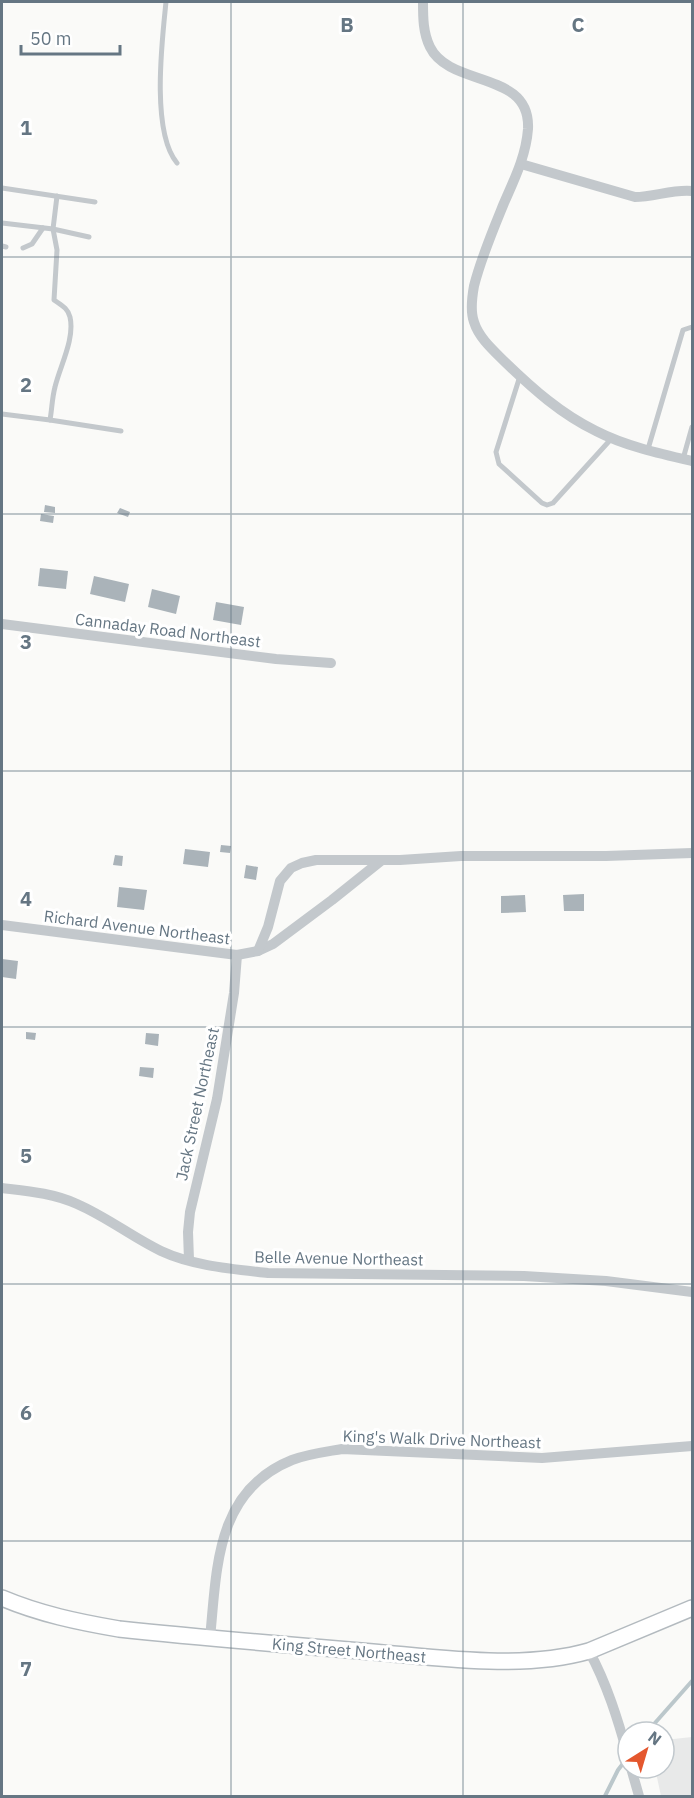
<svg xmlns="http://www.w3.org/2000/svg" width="694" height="1798" font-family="'IBM Plex Sans',sans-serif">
	<rect width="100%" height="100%" fill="#fafaf8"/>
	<path fill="#e8e9e9" d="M692,1737v59h-31l-6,-28h9v-28z"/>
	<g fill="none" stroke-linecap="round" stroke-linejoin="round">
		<g stroke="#bbc7cb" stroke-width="4">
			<path d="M647,1732l45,-51"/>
			<path d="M605,1796l13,-26 10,-13"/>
		</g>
	</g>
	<g fill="#aab3b9">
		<path d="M45,505l10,2v6l-11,-1z"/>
		<path d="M120,508l10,4 -2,5 -11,-4z"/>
		<path d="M41,514l13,2 -1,7 -13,-2z"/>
		<path d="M40,568l28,3 -2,18 -28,-3z"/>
		<path d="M94,576l35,8 -4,18 -35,-8z"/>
		<path d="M152,589l28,7 -4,18 -28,-7z"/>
		<path d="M216,602l28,5 -3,18 -28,-5z"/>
		<path d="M221,845l10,1 -1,7 -10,-1z"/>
		<path d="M185,849l25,3 -2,15 -25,-3z"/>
		<path d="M115,855l8,1 -1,10 -9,-1z"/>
		<path d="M246,865l12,2 -2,13 -12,-2z"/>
		<path d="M119,887l28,3 -3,20 -27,-3z"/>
		<path d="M584,894v17h-20l-1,-16z"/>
		<path d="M525,895l1,17 -25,1v-17z"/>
		<path d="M2,959l16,2 -2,18 -14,-2z"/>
		<path d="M26,1032l10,1 -1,7 -9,-1z"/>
		<path d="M146,1033l13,1 -1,12 -13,-2z"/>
		<path d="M140,1067l14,1 -1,10 -14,-2z"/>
	</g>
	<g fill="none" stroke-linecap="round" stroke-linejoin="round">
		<defs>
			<path id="secondary" d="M2,1598c38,16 76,24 117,31 85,9 169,16 254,23 69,6 149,18 216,-1l103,-43"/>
		</defs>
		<use href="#secondary" stroke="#b3babf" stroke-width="18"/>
		<g stroke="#c3c8cc" stroke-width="5">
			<path d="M166,2c-4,39 -15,130 11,161"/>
			<path d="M2,188l93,14"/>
			<path d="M57,196l-4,33 4,21 -3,50c7,5 14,8 16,17 5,22 -10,49 -15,70 -3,11 -3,22 -5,33l71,11"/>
			<path d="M2,223l51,6 36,8"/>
			<path d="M2,246l4,1"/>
			<path d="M23,248l9,-4 11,-16"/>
			<path d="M520,376l-24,76 3,12 43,39 5,2 6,-2 59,-65"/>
			<path d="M2,414l48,6"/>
			<path d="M648,449l35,-119 9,-3"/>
			<path d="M683,459l9,-32"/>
		</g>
		<g stroke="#c3c8cc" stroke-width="10">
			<path d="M423,2c0,15 0,31 7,45 20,41 101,23 98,82 -2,27 -14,51 -24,74 -11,27 -23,55 -30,83 -2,11 -4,25 0,36 5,16 19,28 31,40 28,27 56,52 91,69 29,15 65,23 96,30"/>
			<path d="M521,164l114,33c19,0 38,-8 57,-6"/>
			<path d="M2,624l274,35 55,4"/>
			<path d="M2,925l235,30 21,-4 15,-7 59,-44 50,-40"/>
			<path d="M258,951l10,-24 12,-46 11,-13 11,-5 14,-3h84l61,-4h145l86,-3"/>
			<path d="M2,1188c25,3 51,5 75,16 30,13 55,33 84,47 32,15 72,18 107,22l256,3 82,5 86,11"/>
			<path d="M189,1260l-1,-28 2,-20 27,-113 17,-106 3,-38"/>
			<path d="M210,1638c7,-69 5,-147 82,-178 16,-6 33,-8 50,-11l200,9 150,-12"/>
			<path d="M589,1651c18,33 29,69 39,105"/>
			<path d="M631,1768l8,28"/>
		</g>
		<use href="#secondary" stroke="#fff" stroke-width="15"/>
	</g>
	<path fill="none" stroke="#657683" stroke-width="1.5" stroke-opacity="0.55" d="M231,2v1794M463,2v1794M2,257h690M2,514h690M2,771h690M2,1027h690M2,1284h690M2,1541h690"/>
	<g text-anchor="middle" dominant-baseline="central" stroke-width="6" stroke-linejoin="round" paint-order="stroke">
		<g font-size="16" fill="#657683" stroke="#fff">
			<text transform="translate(168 630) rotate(7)">Cannaday Road Northeast</text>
			<text transform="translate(137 927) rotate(7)">Richard Avenue Northeast</text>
			<text transform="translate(197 1104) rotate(-78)">Jack Street Northeast</text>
			<text transform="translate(339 1258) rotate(1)">Belle Avenue Northeast</text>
			<text transform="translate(442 1439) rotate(2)">King's Walk Drive Northeast</text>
			<text transform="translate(349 1650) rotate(5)">King Street Northeast</text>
		</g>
	</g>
	<g font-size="20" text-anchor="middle" font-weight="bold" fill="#657683" stroke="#fff" stroke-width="6" stroke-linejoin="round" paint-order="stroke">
		<text x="347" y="32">B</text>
		<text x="578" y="32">C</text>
		<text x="26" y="135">1</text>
		<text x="26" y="392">2</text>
		<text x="26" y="649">3</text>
		<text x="26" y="906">4</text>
		<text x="26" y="1163">5</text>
		<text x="26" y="1420">6</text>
		<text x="26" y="1676">7</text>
	</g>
	<rect width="694" height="1798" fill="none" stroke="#657683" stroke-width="6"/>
	<g transform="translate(646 1750) rotate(37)"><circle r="28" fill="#ffffff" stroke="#c1c8cd" stroke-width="1.5"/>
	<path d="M0-4.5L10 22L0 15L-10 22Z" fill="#e4572e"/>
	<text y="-9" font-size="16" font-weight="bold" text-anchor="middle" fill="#657683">N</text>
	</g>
	<path d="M21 45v9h99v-9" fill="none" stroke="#657683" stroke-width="3"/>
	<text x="30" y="45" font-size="18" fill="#657683" stroke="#ffffff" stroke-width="4.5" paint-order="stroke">50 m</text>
</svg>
